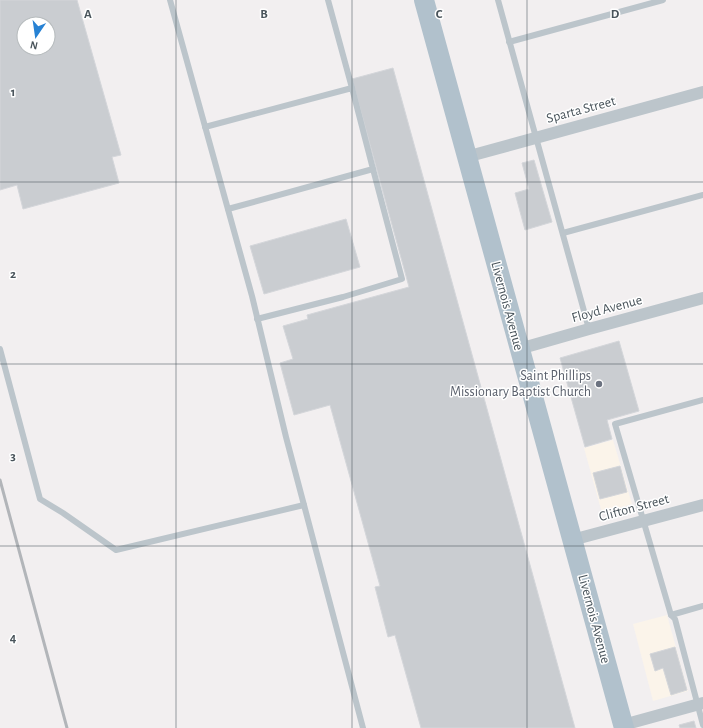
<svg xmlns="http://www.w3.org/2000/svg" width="703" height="728" font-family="'Alegreya Sans',sans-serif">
	<rect width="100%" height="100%" fill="#f2eff0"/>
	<g fill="#fbf4ea">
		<path d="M613,440l19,64 -30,9 -18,-65z"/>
		<path d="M667,615l21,76 -35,10 -20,-77z"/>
	</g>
	<g fill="#cacdd1" stroke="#d4d6da" fill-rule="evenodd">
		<path d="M0,0h77l44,155 -9,2 7,26 -96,26 -6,-24 -17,5zM24,24h24v24h-24z"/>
		<path d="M393,68l182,660h-154l-26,-93 -7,2 -13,-50 5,-1 -50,-181 -36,10 -14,-52 13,-4 -10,-33 25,-7 -1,-4 102,-28 -57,-208z"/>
		<path d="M534,160l18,62 -27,8 -10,-37 14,-4 -7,-26z"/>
		<path d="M346,219l14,48 -96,27 -14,-48z"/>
		<path d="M619,341l20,70 -32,9 5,19 -27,8 -25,-89z"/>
		<path d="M620,466l7,26 -27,7 -7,-26z"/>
		<path d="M675,647l12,43 -16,5 -8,-27 -8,3 -5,-17z"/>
		<path d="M694,721l2,7h-16l-1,-3z"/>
	</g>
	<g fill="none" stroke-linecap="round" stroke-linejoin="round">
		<g stroke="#bcc5cb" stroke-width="6">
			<path d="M170,0l82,296 34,141 77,291"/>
			<path d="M328,0l24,88"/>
			<path d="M498,0l91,329"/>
			<path d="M509,42l154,-42"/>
			<path d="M205,127l147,-39 21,81 -145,40"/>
			<path d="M563,233l140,-38"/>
			<path d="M257,319l86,-22 59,-18 -29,-110"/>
			<path d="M0,349l40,150 23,14 53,37 188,-45"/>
			<path d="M703,400l-88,24 56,191 4,4 28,106"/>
			<path d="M671,615l32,-9"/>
		</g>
		<g stroke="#bcc5cb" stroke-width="12">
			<path d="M466,157l237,-65"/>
			<path d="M519,349l70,-20 114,-31"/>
			<path d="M572,540l131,-35"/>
			<path d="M623,725l80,-22"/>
		</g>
		<path stroke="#b1c1cc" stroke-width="20" d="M424,0l200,728"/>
		<path stroke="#b2b5b9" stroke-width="3" d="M0,480l67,248"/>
	</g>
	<path fill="none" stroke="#49545b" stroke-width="1" stroke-opacity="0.55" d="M176,0v728M352,0v728M527,0v728M0,182h703M0,364h703M0,546h703"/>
	<circle fill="#6b7280" stroke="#fff" stroke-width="1.5" cx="599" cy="384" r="4"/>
	<g text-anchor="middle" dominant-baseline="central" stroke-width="3" stroke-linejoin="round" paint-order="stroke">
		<g font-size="14" fill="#49545b" stroke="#fff">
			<text transform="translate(581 110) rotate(-15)">Sparta Street</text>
			<text transform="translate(507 306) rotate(75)">Livernois Avenue</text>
			<text transform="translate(607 309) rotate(-15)">Floyd Avenue</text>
			<text transform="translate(634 508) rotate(-15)">Clifton Street</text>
			<text transform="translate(594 619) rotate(75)">Livernois Avenue</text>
		</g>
		<g font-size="14" fill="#5b616d" stroke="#fff" text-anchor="end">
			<text x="591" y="376">Saint Phillips<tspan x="591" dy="16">Missionary Baptist Church</tspan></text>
		</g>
	</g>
	<g font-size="13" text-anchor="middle" font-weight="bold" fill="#49545b" stroke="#fff" stroke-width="3" stroke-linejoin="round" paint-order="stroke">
		<text x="88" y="18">A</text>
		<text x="264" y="18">B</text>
		<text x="439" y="18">C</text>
		<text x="615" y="18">D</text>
		<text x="13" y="96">1</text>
		<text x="13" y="278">2</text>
		<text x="13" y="460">3</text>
		<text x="13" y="642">4</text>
	</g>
	<g transform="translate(36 36) rotate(193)"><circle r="19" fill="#ffffff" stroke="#b6bbbd"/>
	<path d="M0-3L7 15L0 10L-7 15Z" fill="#2782d4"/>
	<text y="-6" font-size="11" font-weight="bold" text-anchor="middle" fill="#49545b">N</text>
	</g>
</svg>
